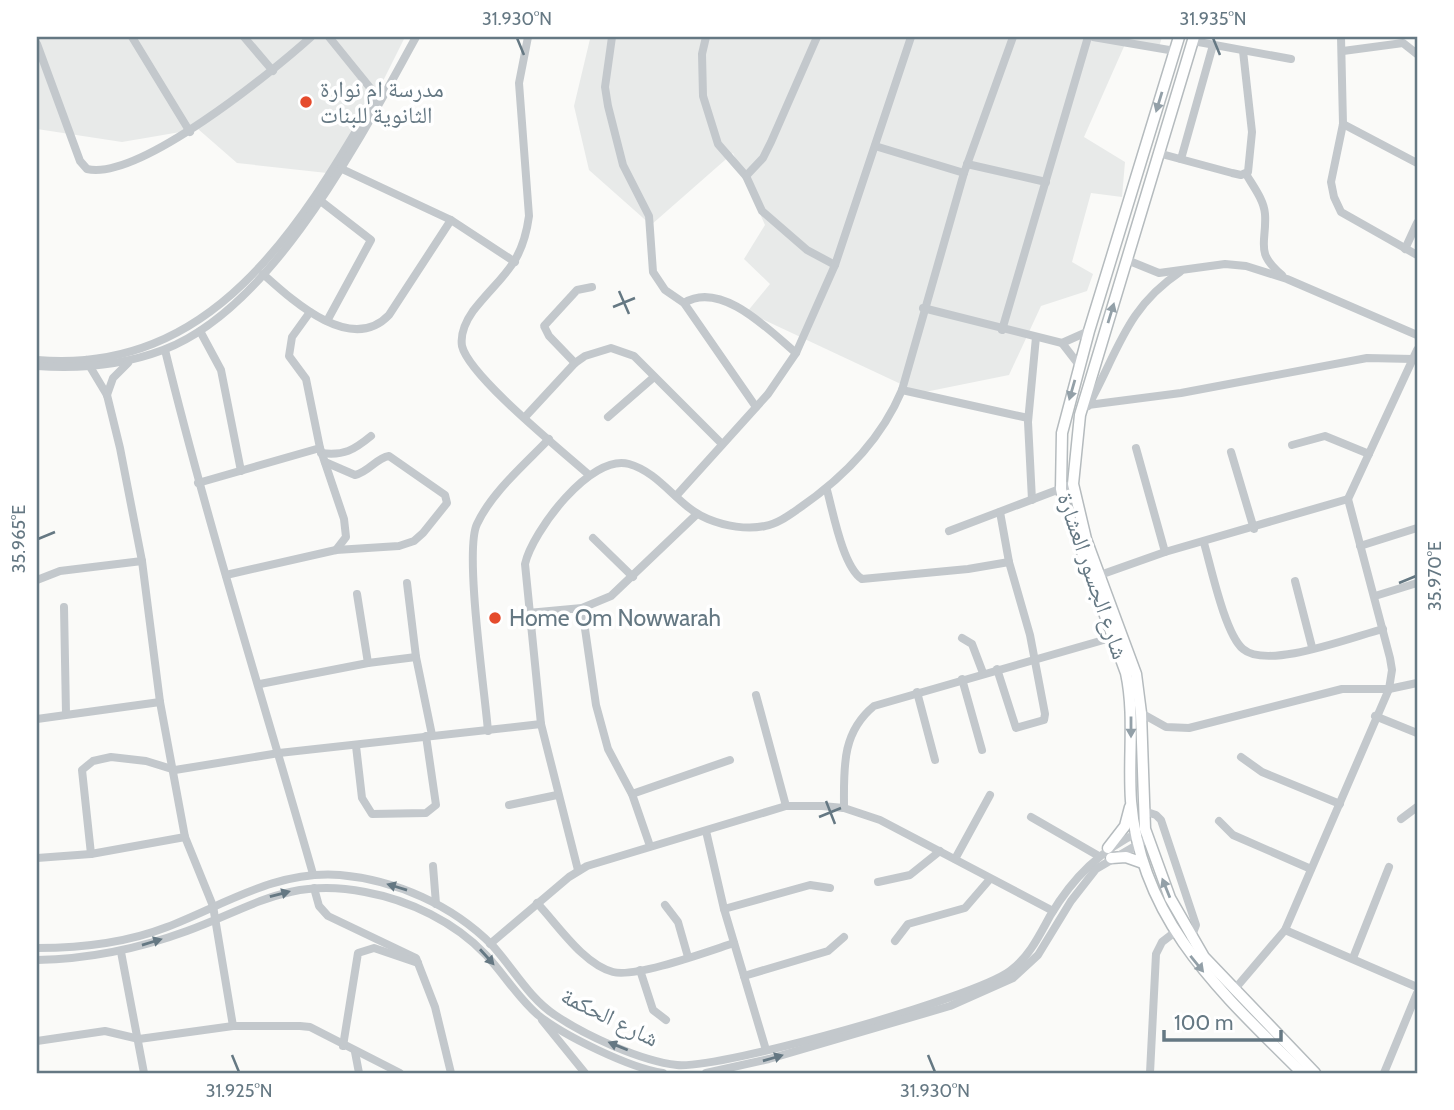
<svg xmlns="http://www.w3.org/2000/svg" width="1454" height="1110" font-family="Cabin,'Noto Naskh Arabic',sans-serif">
	<rect width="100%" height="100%" fill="#fafaf8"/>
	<g fill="#e8eae9">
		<path d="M37,37h368l-22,44 -56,92 -90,-10 -39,-34 -76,13 -85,-13z"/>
		<path d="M586,37h576l-3,10 -33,-5 -42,95 41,25 -3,35 -31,-4 -19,69 21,12 -6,17 -46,15 -32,69 -89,18 -173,-81 23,-28 -26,-25 21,-34 -32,-72 -82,72 -62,-55 -15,-64 16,-67z"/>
	</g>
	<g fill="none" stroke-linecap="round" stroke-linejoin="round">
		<defs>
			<g id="major">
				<path d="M1179,37l-90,294 -27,102 -1,56 3,14 62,170c9,42 2,85 5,128 10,121 91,192 171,272"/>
				<path d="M1194,37l-114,378 -7,69 13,55 50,135 5,39 4,116 25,69 34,59 111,116"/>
				<path d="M1108,848l17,-22 5,-19"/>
				<path d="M1111,858l15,-1 17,6"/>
			</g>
		</defs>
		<use href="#major" stroke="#b5bbbe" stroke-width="13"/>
		<g stroke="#c3c8cc" stroke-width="8">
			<path d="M132,37l58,95"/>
			<path d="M244,37l29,34"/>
			<path d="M329,37l51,63"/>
			<path d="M528,37l-9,46 10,133c-7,51 -28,59 -56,95 -7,10 -13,22 -11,35 7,30 100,105 127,129"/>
			<path d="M612,37l-7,50 3,19 15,59 26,51 4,56 12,18 19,13 72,104"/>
			<path d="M706,37l-4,17 1,42 15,48 28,32 16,35 45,39 28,15"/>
			<path d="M1093,37l82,14"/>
			<path d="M1341,37l2,87 -12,58 3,15 7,15 76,43"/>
			<path d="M1193,41l98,18"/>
			<path d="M37,44l43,117 7,8c52,12 185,-97 224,-132"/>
			<path d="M1343,51l60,-8 14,11"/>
			<path d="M1343,124l74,39"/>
			<path d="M875,146l89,27"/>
			<path d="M1158,153l74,20 9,2 7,-3 4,-40 -9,-81"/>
			<path d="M1181,159l32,-114"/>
			<path d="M967,164l79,18"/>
			<path d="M342,169l109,51 64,42"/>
			<path d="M1246,174c7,12 18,26 19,40 2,29 -11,38 17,61"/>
			<path d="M746,176l17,-18 8,-16 46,-105"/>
			<path d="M322,202l49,38 -44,81"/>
			<path d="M1405,249l12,-26"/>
			<path d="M1127,260l32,13 66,-9 21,2 41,13 130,56"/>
			<path d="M263,274c29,26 88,81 126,41l62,-95"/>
			<path d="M684,303c37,-23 85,27 112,50"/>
			<path d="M923,308l139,35 27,-12"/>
			<path d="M310,312l-18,25 -3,19 17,23 14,69 24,71 2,18 -10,13"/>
			<path d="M1002,330l86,-293"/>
			<path d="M200,331l21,39 20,101"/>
			<path d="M1062,343l17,22"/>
			<path d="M165,350c43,176 98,349 148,524"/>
			<path d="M37,360c175,15 262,-131 339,-263"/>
			<path d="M86,360l21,35 13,53 22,113 18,141 25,135 28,69 20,120"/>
			<path d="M575,363l-26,-27 -5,-10 33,-36 15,-3"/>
			<path d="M37,366c41,3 86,-1 126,-16 111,-42 198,-214 253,-313"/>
			<path d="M902,390l126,28"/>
			<path d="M107,395l6,-17 15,-15"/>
			<path d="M1088,405l93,-12 186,-35 46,1"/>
			<path d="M1088,406c30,-54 38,-98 92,-134"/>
			<path d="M525,417l50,-54 10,-7 26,-8 23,8 88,88"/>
			<path d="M608,417l46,-40"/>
			<path d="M1292,445l33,-9 44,18"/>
			<path d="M1136,448l29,104"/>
			<path d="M1231,452l23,77"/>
			<path d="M321,453c23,3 33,-3 50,-17"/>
			<path d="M198,483l122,-35"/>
			<path d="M827,490c6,22 16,77 35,89l106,-10 41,-7"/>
			<path d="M676,496l92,-102 28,-41 39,-88 76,-228"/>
			<path d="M1032,500l-4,-78 8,-85"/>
			<path d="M949,531l124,-47"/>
			<path d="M593,538l40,39"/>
			<path d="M1204,543c7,24 21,91 39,106 24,21 109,-12 140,-20"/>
			<path d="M1360,546l57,-18"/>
			<path d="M226,575l110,-25 63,-4 15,-5 9,-8 24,-30 -2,-8 -56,-39c-13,2 -20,16 -34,19l-30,-13"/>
			<path d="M1100,575l65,-23 183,-53"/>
			<path d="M37,580l23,-9 82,-10"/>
			<path d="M1295,581l17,66"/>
			<path d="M407,583l9,74 16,78"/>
			<path d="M357,594l11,69"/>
			<path d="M1375,596l42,-13"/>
			<path d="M64,607l2,107"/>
			<path d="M582,608l14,97 12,44 24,45 18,52"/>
			<path d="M528,613l54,-5 29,-12 86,-82"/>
			<path d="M962,638l10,6 11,29"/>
			<path d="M997,669l19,59 28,-8 1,-6 -15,-79 -21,-73 -9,-50"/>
			<path d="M962,679l20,71"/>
			<path d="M260,684l108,-21 48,-6"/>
			<path d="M917,692l18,68"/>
			<path d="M756,695l30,111"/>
			<path d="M1141,713l25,14 23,1 153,-39h47l28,-6"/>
			<path d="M1375,716l42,17"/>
			<path d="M37,719l123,-17"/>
			<path d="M488,731c-3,-38 -24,-180 -11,-207 15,-32 47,-59 72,-85"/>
			<path d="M356,746l6,52 10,16 54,-1 10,-8 -10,-69"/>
			<path d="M1241,757l21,15 78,32"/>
			<path d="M632,794l98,-34"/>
			<path d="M509,805l48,-10"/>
			<path d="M844,808c0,-39 -3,-75 30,-102l240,-69"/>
			<path d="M1144,811l12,4 5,5 35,105 -5,13"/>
			<path d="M1031,817l66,38"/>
			<path d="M1401,819l16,-12"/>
			<path d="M1219,821l14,14 78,34"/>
			<path d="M706,831l18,78 42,141"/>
			<path d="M91,854l-9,-84 11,-9 18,-4 35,4 29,9 104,-17 262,-29"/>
			<path d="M37,858l54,-4 94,-17"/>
			<path d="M955,859l35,-64"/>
			<path d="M433,866l3,38"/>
			<path d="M578,870l-37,-146 -16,-160c7,-32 66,-111 104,-100 32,9 49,43 79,55 17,7 39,11 57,7 12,-2 23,-10 33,-17 44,-30 83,-69 104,-119l62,-217 49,-136"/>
			<path d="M878,882l32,-7 30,-24"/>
			<path d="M314,888l5,18 9,10 88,42 19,49 16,66"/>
			<path d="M537,903c21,22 46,61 76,69 23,6 96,-21 121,-29"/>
			<path d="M665,905l13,17 10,35"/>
			<path d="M724,909l86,-24 20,3"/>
			<path d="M1285,930l132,57"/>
			<path d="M895,941l13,-17 57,-16 25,-29"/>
			<path d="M490,944l79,-67 18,-11 199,-60h36l22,2 36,12 173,91"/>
			<path d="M37,948c44,0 89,-5 130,-21 57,-22 109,-57 173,-52 56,5 112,30 152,70 21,23 37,53 63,70 31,21 86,46 122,50 45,4 297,-67 333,-94 19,-14 29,-35 40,-55 23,-39 51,-66 91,-85"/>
			<path d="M121,952l23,121"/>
			<path d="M1353,958l36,-91"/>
			<path d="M37,960c53,-1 101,-11 150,-29 66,-24 102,-54 178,-39 44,8 90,30 121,63 18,19 32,43 52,60 26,21 92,53 125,58"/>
			<path d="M640,970l13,40 13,10"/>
			<path d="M744,976l84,-25 16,-14"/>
			<path d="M1234,990l51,-60 104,-241 3,-19 -2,-12 -42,-159 69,-149"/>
			<path d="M542,1020l43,53"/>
			<path d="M37,1041l68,-10 34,8 94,-13h67l10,1 90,46"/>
			<path d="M343,1046l15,-93 16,-5 44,15"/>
			<path d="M355,1052l4,21"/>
			<path d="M706,1073l63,-14 181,-53 63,-28 25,-23 33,-54 25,-32 46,-27"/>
			<path d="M1150,1073l6,-119 6,-12 13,-10"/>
			<path d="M1384,1073l33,-80"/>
		</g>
		<use href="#major" stroke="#fff" stroke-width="10"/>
	</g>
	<defs><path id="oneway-solid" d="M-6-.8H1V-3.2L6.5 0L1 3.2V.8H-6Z" transform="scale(1.75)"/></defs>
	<g fill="#93a0a8">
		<use href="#oneway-solid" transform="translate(1159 102) rotate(107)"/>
		<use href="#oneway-solid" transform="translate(1111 313) rotate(-73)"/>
		<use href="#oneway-solid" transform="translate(1072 390) rotate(106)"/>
		<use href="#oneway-solid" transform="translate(1131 727) rotate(90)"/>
		<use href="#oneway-solid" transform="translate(1166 888) rotate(-112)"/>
		<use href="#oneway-solid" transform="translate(1197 964) rotate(51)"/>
	</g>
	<g fill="#657883">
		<use href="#oneway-solid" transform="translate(397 887) rotate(-163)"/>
		<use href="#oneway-solid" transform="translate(280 894) rotate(-15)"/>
		<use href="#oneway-solid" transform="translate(152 942) rotate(-17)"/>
		<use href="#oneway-solid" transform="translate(487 957) rotate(48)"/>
		<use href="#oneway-solid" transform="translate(618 1046) rotate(-158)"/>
		<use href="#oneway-solid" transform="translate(773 1058) rotate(-16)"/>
	</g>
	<path fill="none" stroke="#657883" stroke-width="2.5" d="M517,38l7,17M1213,38l7,17M619,291l10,23M613,307l22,-9M38,539l17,-7M1399,583l17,-7M826,801l9,23M819,817l22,-9M232,1055l7,17M928,1055l7,17"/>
	<g fill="#e54b2c" stroke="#fff" stroke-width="2.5">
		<circle cx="306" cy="102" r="7"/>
		<circle cx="495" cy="618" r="7"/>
	</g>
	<g text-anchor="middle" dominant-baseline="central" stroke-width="7" stroke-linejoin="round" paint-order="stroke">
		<g font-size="23" fill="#657883" stroke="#fff" text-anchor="start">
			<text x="320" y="89">مدرسة ام نوارة<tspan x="320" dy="26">الثانوية للبنات</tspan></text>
			<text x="509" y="618">Home Om Nowwarah</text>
		</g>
		<g font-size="23" fill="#657883" stroke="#fff">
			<text transform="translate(1093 576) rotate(71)">شارع الجسور العشارة</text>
			<text transform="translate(610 1017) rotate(26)">شارع الحكمة</text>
		</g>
	</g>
	<rect width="1454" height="1110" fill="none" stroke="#ffffff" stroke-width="77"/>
	<path d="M1164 1030v10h117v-10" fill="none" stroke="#657883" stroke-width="3.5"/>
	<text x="1174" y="1030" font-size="21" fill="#657883" stroke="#ffffff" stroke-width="5" paint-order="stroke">100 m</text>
	<rect x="38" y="38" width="1378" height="1034" fill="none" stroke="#657883" stroke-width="2.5"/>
	<g font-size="18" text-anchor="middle" fill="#657883">
		<text x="517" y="25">31.930°N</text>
		<text x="1213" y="25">31.935°N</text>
		<text transform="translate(19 539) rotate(-90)" y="6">35.965°E</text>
		<text transform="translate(1435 576) rotate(-90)" y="6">35.970°E</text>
		<text x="239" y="1097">31.925°N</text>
		<text x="935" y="1097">31.930°N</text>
	</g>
</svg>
